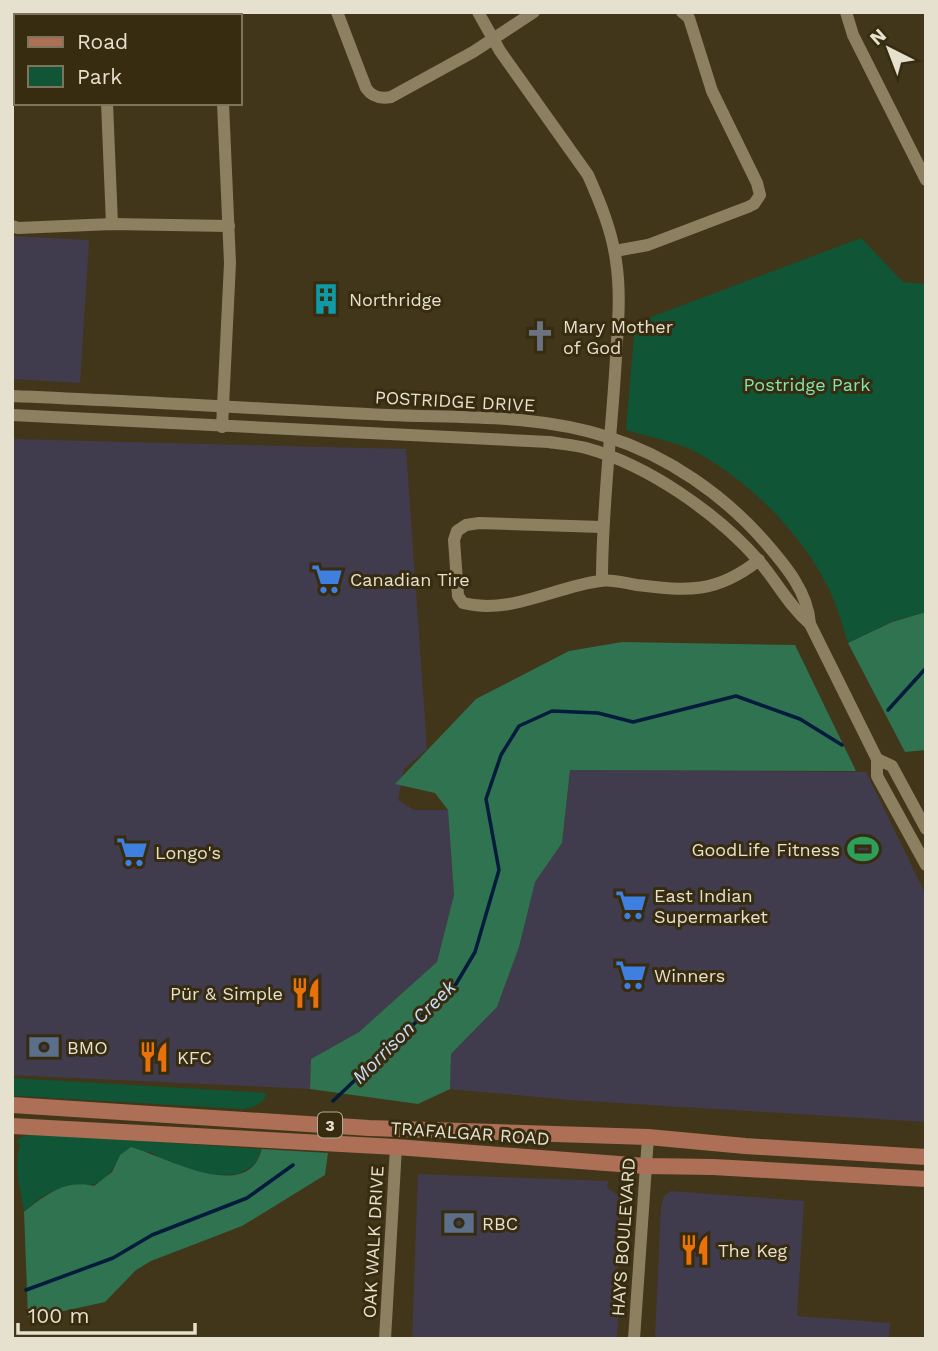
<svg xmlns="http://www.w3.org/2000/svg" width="938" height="1351" font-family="'Work Sans',sans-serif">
	<rect width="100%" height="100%" fill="#413619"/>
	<g fill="#413c4d">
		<path d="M12,236l77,4 -9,143 -68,-4z"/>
		<path d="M12,439l394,10 21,300 -23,20 -6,31 16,10h34l6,85 -17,68 -78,69 -48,27 -1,30 -298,-14z"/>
		<path d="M570,770l296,2 60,123v227l-356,-22 -120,-11 1,-35 46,-47 22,-60 15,-65 28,-39z"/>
		<path d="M418,1174l190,7 -1,7 11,7 1,15 -2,45 2,50 -2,34h-205z"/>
		<path d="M671,1191l133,10 -7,115 93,7 -1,16h-234l6,-132 3,-11z"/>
	</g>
	<g fill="#0f5536">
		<path d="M861,238l42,44 23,2v328l-33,9 -45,22c-6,-18 -11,-38 -20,-56 -27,-54 -77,-104 -130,-134 -19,-11 -50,-16 -72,-23l9,-107z"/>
		<path d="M12,1078l255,15c-4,11 -14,15 -25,16l-223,-13 -7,-1z"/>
		<path d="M35,1134l227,15 -8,16 -15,9 -18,1 -24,-3 -29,-10 -18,-10 -30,3c-19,42 -35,25 -69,37 -9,3 -19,13 -27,20 -3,-21 -11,-47 -4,-67l-4,-4 7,-5z"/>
	</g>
	<g fill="#2f7350">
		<path d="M926,612v138l-21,2 -57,-109 44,-21z"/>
		<path d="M622,642l173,3 61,126 -286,-1 -8,73 -27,39 -16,65 -22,60 -46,47 -1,35 -32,15 -108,-15 1,-30 48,-27 78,-70 17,-67 -6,-85 -13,-17 -40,-9 81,-85 93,-48z"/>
		<path d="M131,1147c29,8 99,48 124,17 3,-4 5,-10 7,-15l66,4 -3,22 -83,51 -91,35 -15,9 -31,32 -46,10 -20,1 -11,4 -4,-105c21,-17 42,-33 70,-26l18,-14 8,-17z"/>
	</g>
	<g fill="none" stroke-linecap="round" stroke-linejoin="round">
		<g stroke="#001b3c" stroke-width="3.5">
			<path d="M888,710l38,-42"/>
			<path d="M333,1101l123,-117 19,-32 24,-82 -13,-71 15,-44 18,-29 33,-15 46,2 35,9 103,-26 64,23 42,26"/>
			<path d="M26,1290l87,-32 39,-23 95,-37 46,-33"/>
		</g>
		<g stroke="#8c8060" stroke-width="12">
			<path d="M102,12v4"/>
			<path d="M218,12l1,4"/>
			<path d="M337,12l29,76c6,9 14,11 25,9l82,-45 61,-40"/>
			<path d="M478,12l22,39 88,124c12,27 24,56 28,86 5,32 2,64 0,96 -4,74 -14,149 -14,223"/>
			<path d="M846,12l7,23 73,145"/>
			<path d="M107,103l5,121"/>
			<path d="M12,226l6,2 94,-4 117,2"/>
			<path d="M615,251l33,-6 100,-38 6,-3 6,-9 -3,-12 -45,-92 -23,-73 -7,-6"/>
			<path d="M12,396c125,5 251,13 376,19 74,3 149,-1 220,22 60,19 116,58 157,105 20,23 43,50 45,82"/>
			<path d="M12,415l537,27c12,2 25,3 37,6 62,17 131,65 173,113 18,21 30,45 51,63l67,135v17l49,89"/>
			<path d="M222,427l8,-164 -7,-160"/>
			<path d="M602,527l-123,-4 -13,2 -9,6 -3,9 4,56 5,7c47,12 91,-16 137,-22 11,-2 25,2 37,4 51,6 79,9 122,-25"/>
			<path d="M877,759l15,7 34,63"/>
			<path d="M385,1339l11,-192"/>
			<path d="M634,1339l14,-202"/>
		</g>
		<g stroke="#ae6f57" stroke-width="16">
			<path d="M12,1105l357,23 279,9 97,9 181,11"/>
			<path d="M12,1126l384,21 249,19 68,1 213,12"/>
		</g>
	</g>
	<defs>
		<symbol id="building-bare" viewBox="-9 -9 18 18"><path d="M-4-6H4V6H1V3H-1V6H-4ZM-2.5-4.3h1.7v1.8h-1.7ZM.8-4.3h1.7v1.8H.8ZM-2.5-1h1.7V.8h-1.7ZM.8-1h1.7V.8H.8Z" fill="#0f9aa8" stroke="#372c0f" stroke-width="2.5" paint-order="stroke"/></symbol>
		<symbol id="church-bare" viewBox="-9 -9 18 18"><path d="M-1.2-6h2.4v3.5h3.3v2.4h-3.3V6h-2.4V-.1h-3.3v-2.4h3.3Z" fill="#6b7280" stroke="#372c0f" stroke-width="2.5" paint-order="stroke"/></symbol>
		<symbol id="supermarket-bare" viewBox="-9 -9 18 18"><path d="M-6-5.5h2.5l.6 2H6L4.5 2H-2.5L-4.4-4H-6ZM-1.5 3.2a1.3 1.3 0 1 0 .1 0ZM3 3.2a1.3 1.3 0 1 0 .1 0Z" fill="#3f7fe0" stroke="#372c0f" stroke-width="2.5" paint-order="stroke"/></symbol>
		<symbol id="stadium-bare" viewBox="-9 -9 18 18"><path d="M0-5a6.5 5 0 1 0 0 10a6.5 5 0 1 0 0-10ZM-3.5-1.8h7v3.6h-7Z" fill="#2e9e5b" stroke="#372c0f" stroke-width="2.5" paint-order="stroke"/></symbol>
		<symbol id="restaurant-bare" viewBox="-9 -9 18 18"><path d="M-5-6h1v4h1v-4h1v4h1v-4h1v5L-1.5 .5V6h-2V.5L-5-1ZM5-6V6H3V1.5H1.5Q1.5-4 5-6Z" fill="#e8710a" stroke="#372c0f" stroke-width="2.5" paint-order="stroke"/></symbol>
		<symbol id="bank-bare" viewBox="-9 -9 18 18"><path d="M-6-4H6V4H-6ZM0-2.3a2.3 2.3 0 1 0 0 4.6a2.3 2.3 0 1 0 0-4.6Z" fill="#5c6f8a" stroke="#372c0f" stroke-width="2.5" paint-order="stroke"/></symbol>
	</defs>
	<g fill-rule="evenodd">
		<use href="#building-bare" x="304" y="277" width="44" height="44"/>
		<use href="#church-bare" x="518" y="314" width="44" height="44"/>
		<use href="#supermarket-bare" x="305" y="557" width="44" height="44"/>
		<use href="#stadium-bare" x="841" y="827" width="44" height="44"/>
		<use href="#supermarket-bare" x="110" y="830" width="44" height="44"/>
		<use href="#supermarket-bare" x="609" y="883" width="44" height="44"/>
		<use href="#supermarket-bare" x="609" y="953" width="44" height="44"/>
		<use href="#restaurant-bare" x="284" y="971" width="44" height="44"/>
		<use href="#bank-bare" x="22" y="1025" width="44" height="44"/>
		<use href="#restaurant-bare" x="132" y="1035" width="44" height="44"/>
		<use href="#bank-bare" x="437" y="1201" width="44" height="44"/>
		<use href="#restaurant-bare" x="673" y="1228" width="44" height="44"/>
	</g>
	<g text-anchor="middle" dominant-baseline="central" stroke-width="6" stroke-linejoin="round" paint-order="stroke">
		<rect fill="#372c0f" stroke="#b2aa95" stroke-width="2" x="318" y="1112.5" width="24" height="25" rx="5"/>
		<g font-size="16" font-weight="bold" fill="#e6e0cf">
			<text x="330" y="1125">3</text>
		</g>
		<g font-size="18" fill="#e6e0cf" stroke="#372c0f" text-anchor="start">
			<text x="349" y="299">Northridge</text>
			<text x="563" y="326">Mary Mother<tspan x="563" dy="21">of God</tspan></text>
			<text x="350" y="579">Canadian Tire</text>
			<text x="840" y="849" text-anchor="end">GoodLife Fitness</text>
			<text x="155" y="852">Longo's</text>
			<text x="654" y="895">East Indian<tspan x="654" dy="21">Supermarket</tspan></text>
			<text x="654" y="975">Winners</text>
			<text x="283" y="993" text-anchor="end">Pür &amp; Simple</text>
			<text x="67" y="1047">BMO</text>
			<text x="177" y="1057">KFC</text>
			<text x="482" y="1223">RBC</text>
			<text x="718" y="1250">The Keg</text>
		</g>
		<g font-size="18" fill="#83e4af" stroke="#372c0f">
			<text x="807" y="384">Postridge Park</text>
		</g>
		<g font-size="18" fill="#e6e0cf" stroke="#372c0f">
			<text transform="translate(455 401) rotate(3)">POSTRIDGE DRIVE</text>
			<text transform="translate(470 1133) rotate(4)">TRAFALGAR ROAD</text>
			<text transform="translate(623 1237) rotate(-86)">HAYS BOULEVARD</text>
			<text transform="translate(373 1242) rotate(-87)">OAK WALK DRIVE</text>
		</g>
		<g font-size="19" font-style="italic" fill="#c8e0fd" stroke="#372c0f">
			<text transform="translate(404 1032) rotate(-45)">Morrison Creek</text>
		</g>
	</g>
	<rect width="938" height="1351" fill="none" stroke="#e6e0cf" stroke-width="28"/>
	<rect x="14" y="14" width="228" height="91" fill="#372c0f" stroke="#7d745c" stroke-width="2"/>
	<rect x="28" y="37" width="35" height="10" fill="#ae6f57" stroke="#7d745c" stroke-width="2"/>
	<text x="77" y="49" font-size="21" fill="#e6e0cf">Road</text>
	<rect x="28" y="66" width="35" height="21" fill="#0f5536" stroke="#7d745c" stroke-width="2"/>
	<text x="77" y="84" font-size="21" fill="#e6e0cf">Park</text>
	<g transform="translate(889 49) rotate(318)" stroke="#372c0f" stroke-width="5" paint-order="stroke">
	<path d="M0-5L12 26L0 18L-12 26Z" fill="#e6e0cf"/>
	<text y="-10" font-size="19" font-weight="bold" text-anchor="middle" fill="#e6e0cf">N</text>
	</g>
	<path d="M18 1323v10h177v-10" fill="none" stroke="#e6e0cf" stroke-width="3.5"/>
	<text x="28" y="1323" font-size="21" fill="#e6e0cf" stroke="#372c0f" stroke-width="5" paint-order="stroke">100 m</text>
</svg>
